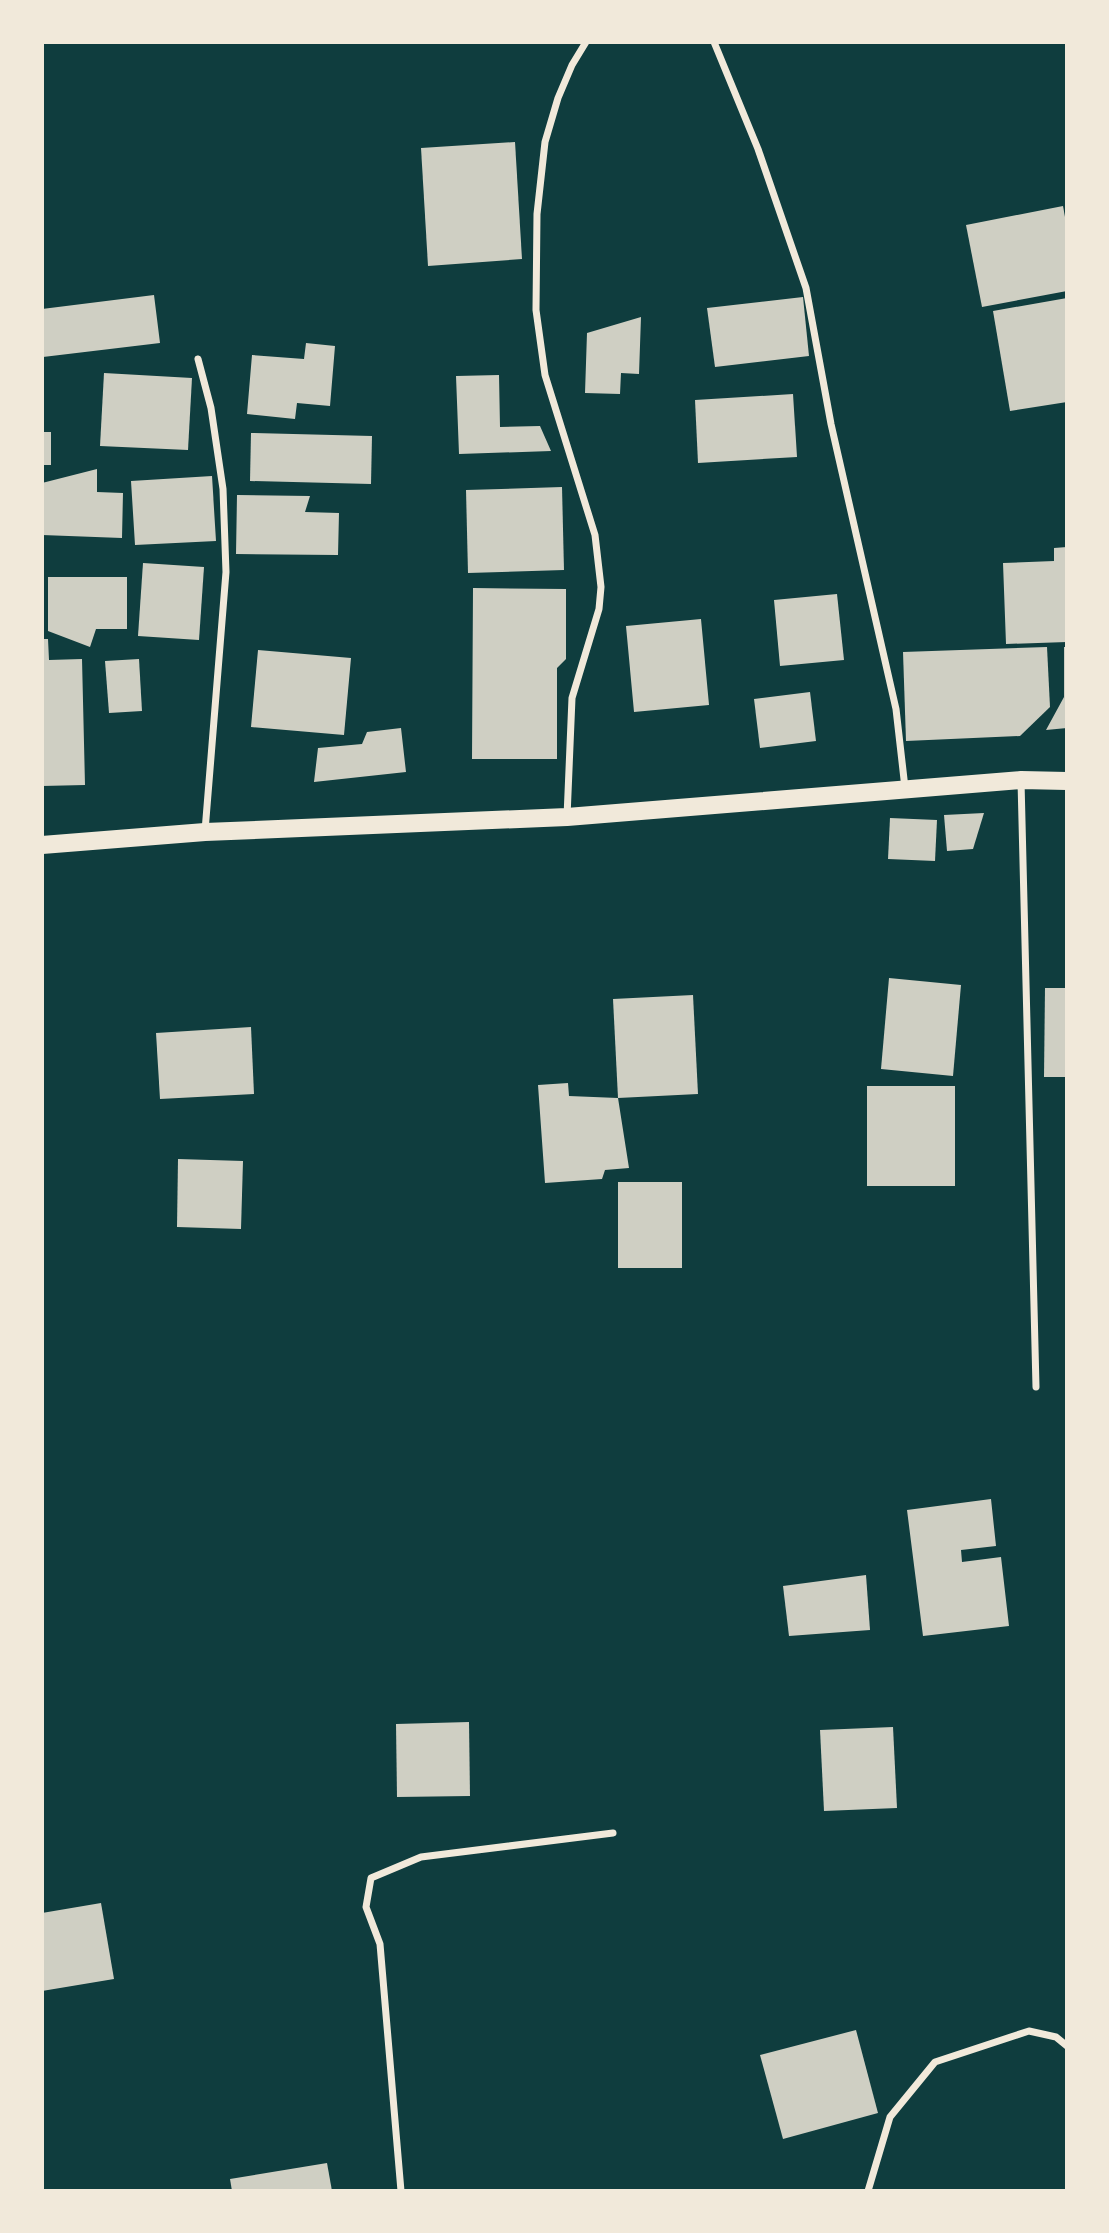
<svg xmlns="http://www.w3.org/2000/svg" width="1109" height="2233" font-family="'Times New Roman',serif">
	<rect width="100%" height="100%" fill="#0f3d3e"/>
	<g fill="#cfcfc3">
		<path d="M515,142l7,117 -94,7 -7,-118z"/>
		<path d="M1063,206l4,22v63l-85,16 -16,-82z"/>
		<path d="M154,295l6,48 -117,14 -1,-48z"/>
		<path d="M803,297l6,59 -94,11 -8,-59z"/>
		<path d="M1067,298v104l-57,9 -17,-100z"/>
		<path d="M641,317l-2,57 -18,-1 -1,21 -35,-1 2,-60z"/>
		<path d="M306,343l29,3 -5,60 -33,-3 -2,16 -48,-5 5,-59 52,4z"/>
		<path d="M104,373l88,5 -4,72 -88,-4z"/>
		<path d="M499,375l1,52 40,-1 11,25 -92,3 -3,-78z"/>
		<path d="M793,394l4,63 -99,6 -3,-63z"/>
		<rect x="42" y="432" width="9" height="33"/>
		<path d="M251,433l121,3 -1,48 -121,-3z"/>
		<path d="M97,469v23l26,1 -1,45 -80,-3v-52z"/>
		<path d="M212,476l4,65 -81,4 -4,-64z"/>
		<path d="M562,487l2,83 -96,3 -2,-83z"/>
		<path d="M237,495l73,1 -5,16 34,1 -1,42 -102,-1z"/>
		<path d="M1067,547v95l-61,2 -3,-81 51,-2v-13z"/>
		<path d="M143,563l61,4 -5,73 -61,-4z"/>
		<path d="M48,577h79v52h-31l-6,18 -42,-16z"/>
		<path d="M473,588l93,1v70l-9,9v91h-85z"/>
		<path d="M837,594l7,66 -64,6 -6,-66z"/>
		<path d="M701,619l8,86 -75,7 -8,-86z"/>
		<path d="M42,639h6l1,21 33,-1 3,126 -43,1z"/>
		<path d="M1047,647l3,60 -30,29 -114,5 -3,-89z"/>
		<path d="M1064,647h3v81l-21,2 18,-33z"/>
		<path d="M258,650l93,8 -7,77 -93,-8z"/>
		<path d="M139,659l3,52 -33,2 -4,-52z"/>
		<path d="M810,692l6,49 -56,7 -6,-49z"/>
		<path d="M401,728l5,44 -92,10 4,-34 44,-4 5,-12z"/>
		<path d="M984,813l-11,36 -26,2 -3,-36z"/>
		<path d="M890,818l47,2 -2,41 -47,-2z"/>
		<path d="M889,978l72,7 -8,91 -72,-7z"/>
		<path d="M1045,988h22v89h-23z"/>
		<path d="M693,995l5,99 -80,4 -5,-99z"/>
		<path d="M251,1027l3,67 -94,5 -4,-66z"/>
		<path d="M568,1083l1,13 49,2 11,70 -24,2 -3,9 -57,4 -7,-98z"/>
		<rect x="867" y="1086" width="88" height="100"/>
		<path d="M178,1159l65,2 -2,68 -64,-2z"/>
		<rect x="618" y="1182" width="64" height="86"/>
		<path d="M991,1499l5,47 -35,4 1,12 39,-5 8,69 -86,10 -16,-126z"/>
		<path d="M866,1575l4,55 -81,6 -6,-50z"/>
		<path d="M469,1722l1,74 -73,1 -1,-73z"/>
		<path d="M893,1727l4,81 -73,3 -4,-81z"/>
		<path d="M101,1903l13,76 -72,12v-78z"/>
		<path d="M856,2030l22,83 -95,26 -23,-84z"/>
		<path d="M327,2163l5,28h-100l-2,-12z"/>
	</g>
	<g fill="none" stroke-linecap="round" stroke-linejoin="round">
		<g stroke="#f1e9da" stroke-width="7">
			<path d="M714,42l44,107 48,139 25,136 65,285 9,79"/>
			<path d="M198,359l13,49 12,81 3,83 -21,259"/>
			<path d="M1021,781l15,606"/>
			<path d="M567,817l5,-119 27,-89 2,-22 -6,-52 -50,-160 -9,-65 1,-96 8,-72 13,-44 14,-33 14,-23"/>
			<path d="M401,2191l-21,-247 -14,-37 5,-29 50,-21 192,-24"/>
			<path d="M868,2191l22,-74 45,-55 94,-31 27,6 11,9"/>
		</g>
		<path stroke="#f1e9da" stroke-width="18" d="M42,845l163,-13 362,-15 454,-37 46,1"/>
	</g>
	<rect width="1109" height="2233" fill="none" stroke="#f1e9da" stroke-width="88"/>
</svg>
